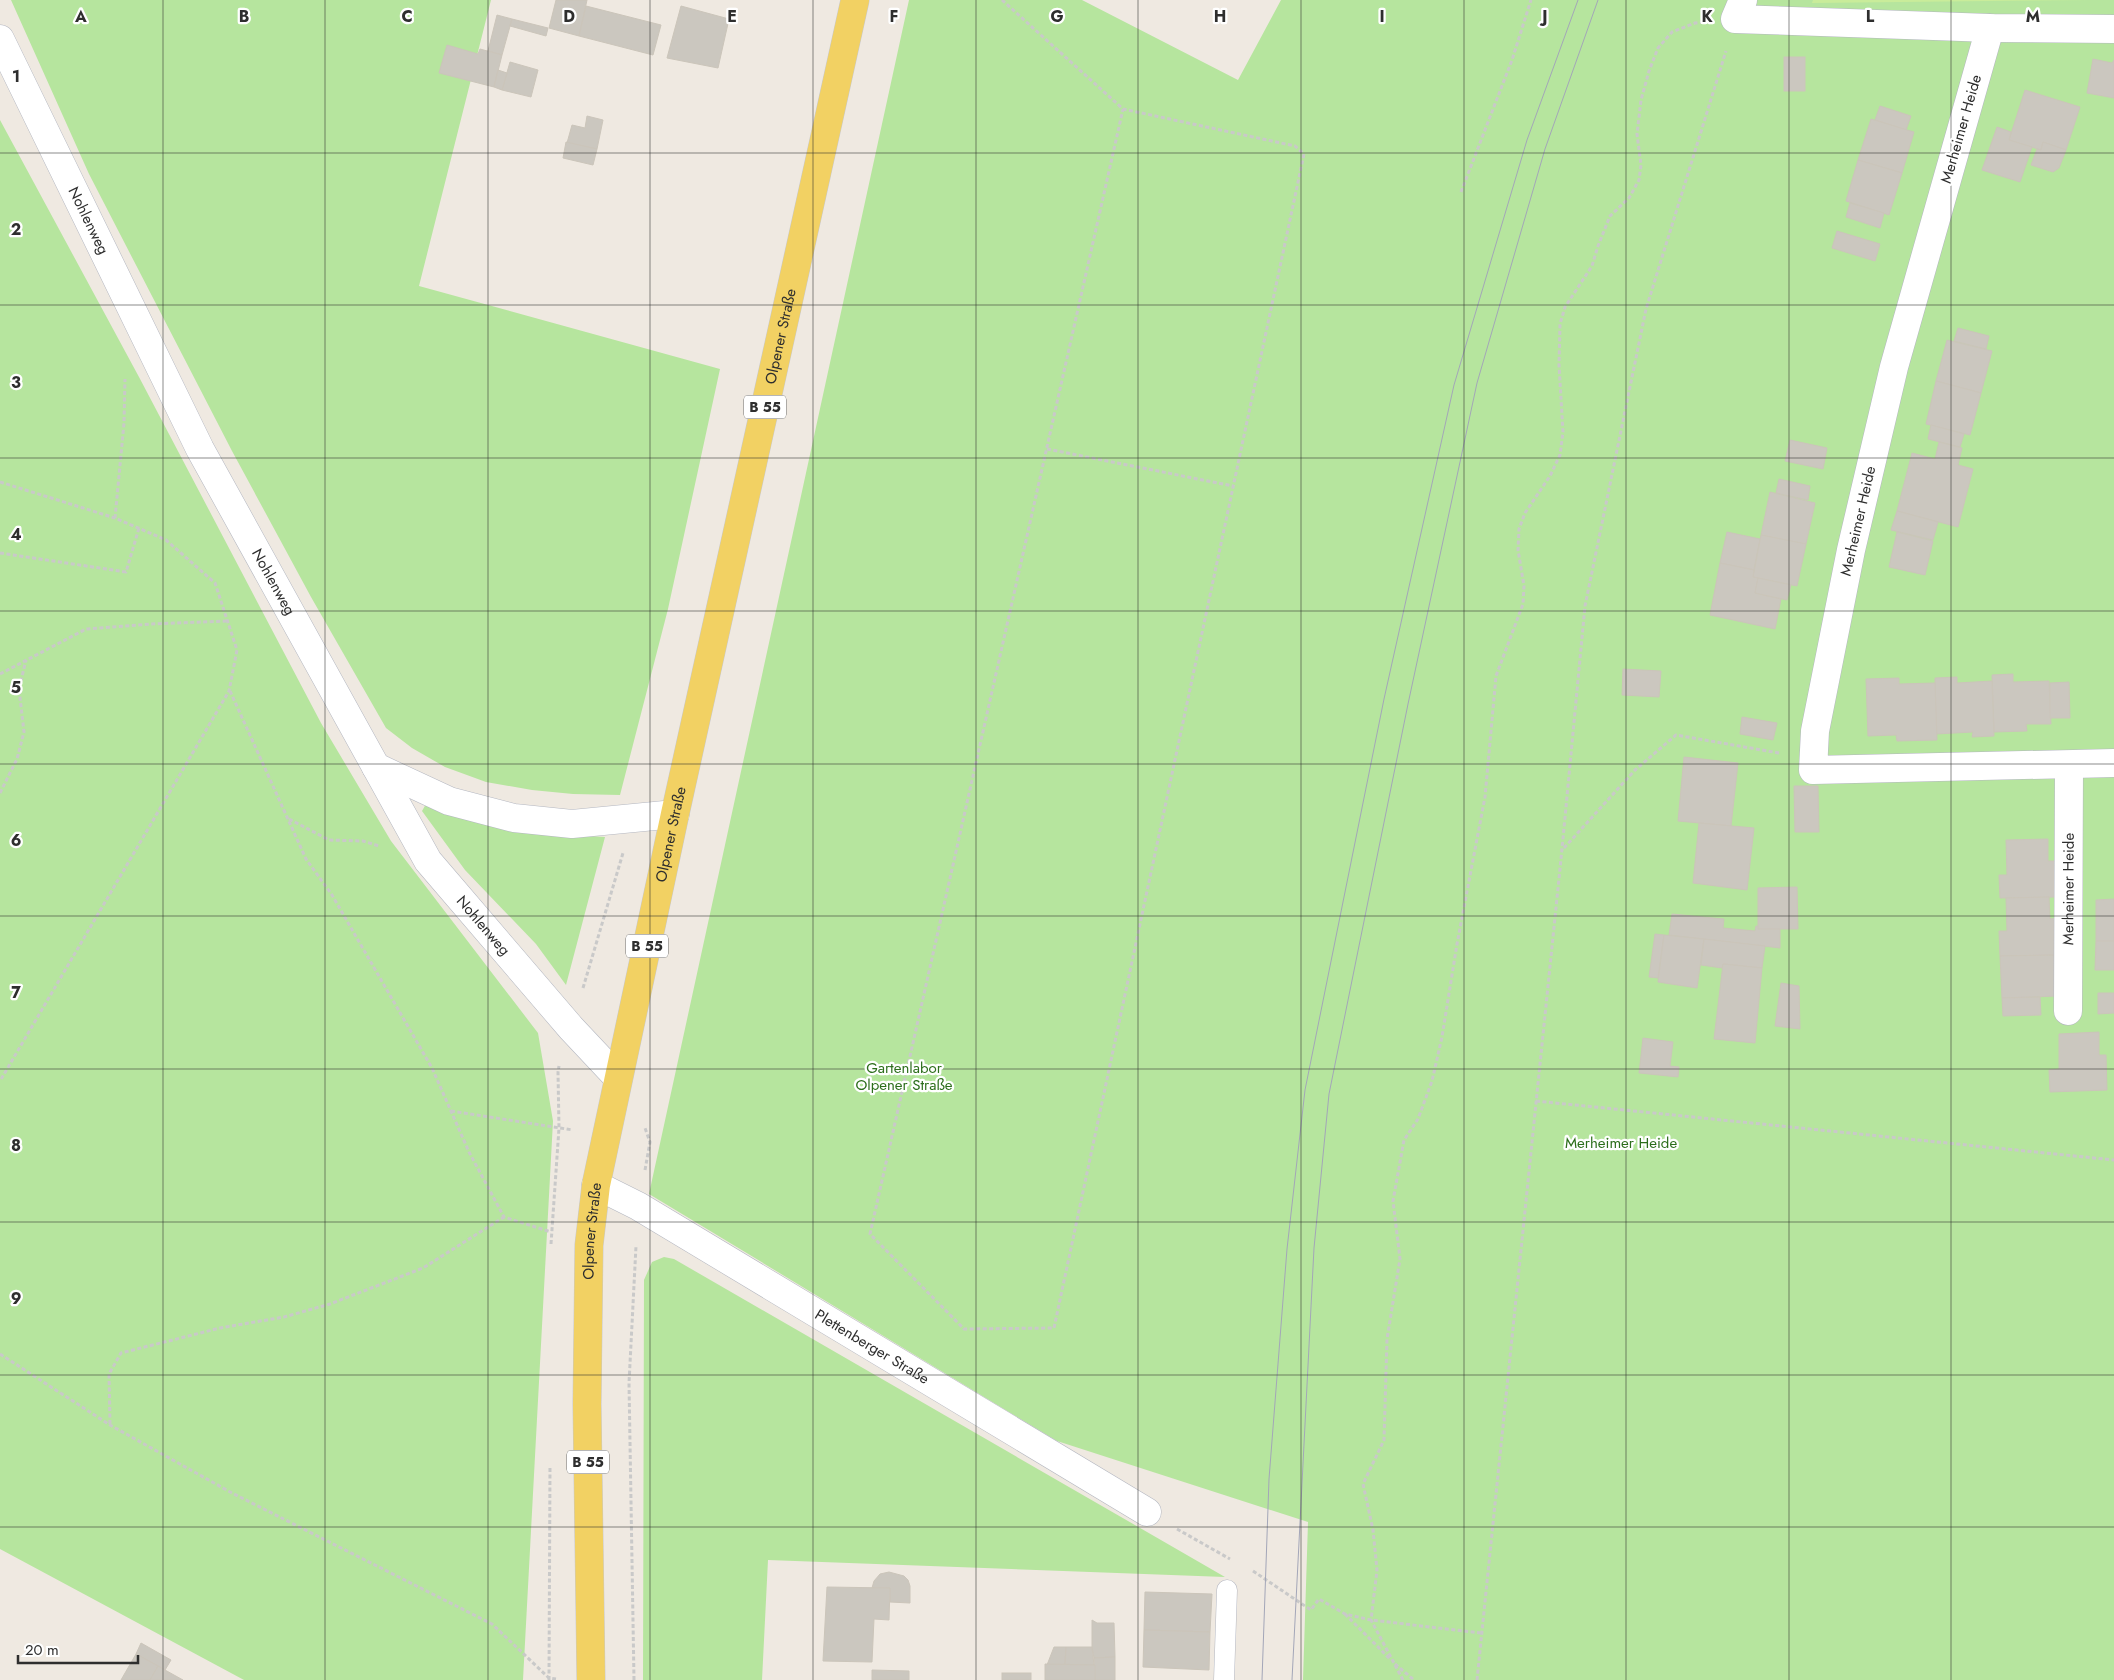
<svg xmlns="http://www.w3.org/2000/svg" width="2114" height="1680" font-family="Jost,sans-serif">
	<rect width="100%" height="100%" fill="#efe9e1"/>
	<g fill="#b6e59e">
		<path d="M11,0h480l-72,286 301,83 -52,240 -48,186 -47,-1 -41,-4 -46,-8 -41,-15 -33,-19 -26,-20 -75,-131 -79,-146 -143,-277z"/>
		<path d="M909,0h173l156,80 43,-80h833v1680h-811l5,-158 -251,-81 -408,-247z"/>
		<path d="M0,120l139,257 182,346 70,118 147,192 15,88 -30,559h-279l-244,-131z"/>
		<path d="M426,804l146,31 33,2 -39,148 -30,-41 -71,-74 -43,-59z"/>
		<path d="M664,1257l10,2 551,318 -457,-17 -6,120h-119l1,-400 8,-18z"/>
	</g>
	<path fill="#c9ec9a" d="M1813,0h276l-277,3z"/>
	<g fill="#cbc7bf" stroke="#cbc5ba">
		<path d="M556,0h31l-8,36 -30,-8z"/>
		<path d="M586,6l75,19 -8,30 -74,-19z"/>
		<path d="M681,6l48,13 -11,49 -51,-10z"/>
		<path d="M497,15l15,4 -10,36 -14,-4z"/>
		<path d="M512,19l36,9 -2,8 -36,-10z"/>
		<path d="M447,45l31,9 2,-5 22,6 -8,32 -55,-14z"/>
		<rect x="1784" y="57" width="21" height="34"/>
		<path d="M2093,59l19,4 2,-3v38l-27,-5z"/>
		<path d="M510,62l28,8 -7,27 -29,-7z"/>
		<path d="M498,70l9,3 -5,17 -8,-3z"/>
		<path d="M2025,90l55,17 -14,43 -23,-8 -2,8 -32,-10z"/>
		<path d="M1880,106l31,10 -5,14 -31,-10z"/>
		<path d="M587,116l16,4 -6,29 -30,-6 5,-18 13,3z"/>
		<path d="M1871,119l43,13 -12,41 -44,-13z"/>
		<path d="M1997,127l14,5 -2,8 23,7 -12,35 -38,-12z"/>
		<path d="M566,142l31,7 -4,16 -30,-7z"/>
		<path d="M2043,142l23,8 -7,18 -6,4 -22,-7 6,-16 4,1z"/>
		<path d="M1858,160l44,13 -13,42 -43,-14z"/>
		<path d="M1850,203l34,10 -4,15 -34,-11z"/>
		<path d="M1837,231l43,13 -5,17 -43,-13z"/>
		<path d="M1958,328l31,8 -3,13 -32,-8z"/>
		<path d="M1947,340l45,11 -11,42 -45,-12z"/>
		<path d="M1936,381l45,12 -11,42 -44,-11z"/>
		<path d="M1931,425l33,9 -4,13 -32,-8z"/>
		<path d="M1790,440l37,8 -4,21 -38,-8z"/>
		<path d="M1939,442l23,6 -4,17 15,4 -15,58 -61,-16 15,-58 23,6z"/>
		<path d="M1779,479l31,7 -2,14 -32,-7z"/>
		<path d="M1770,492l45,11 -9,41 -45,-9z"/>
		<path d="M1897,511l41,11 -5,18 -42,-10z"/>
		<path d="M1727,532l33,7 -6,31 -34,-7z"/>
		<path d="M1897,532l36,9 -8,34 -36,-8z"/>
		<path d="M1761,535l45,9 -9,42 -44,-9z"/>
		<path d="M1720,563l34,7 -1,7 5,1 -3,15 26,6 -6,30 -65,-14z"/>
		<path d="M1758,578l33,7 -4,15 -32,-7z"/>
		<path d="M1623,669l38,2 -2,26 -37,-2z"/>
		<path d="M2013,674v8l36,-1 2,43h-25l1,7 -33,1 -2,-57z"/>
		<path d="M1957,677v6l35,-2 2,55 -22,1 1,-5 -37,2 -1,-56z"/>
		<path d="M1899,678v6l36,-1 2,57 -40,1 -1,-6 -28,1 -2,-57z"/>
		<path d="M2069,682l1,36h-20v-35z"/>
		<path d="M1742,717l35,6 -4,17 -33,-6z"/>
		<path d="M1684,757l54,6 -7,63 -53,-5z"/>
		<path d="M1794,786h24l1,46h-24z"/>
		<path d="M1699,823l55,5 -7,62 -54,-7z"/>
		<path d="M2048,839v22h8v36l-56,1 -1,-23h8l-1,-35z"/>
		<path d="M1797,887l1,42h-40v-41z"/>
		<path d="M2049,897l1,22 7,-1 1,37 -58,1 -1,-25h8l-1,-33z"/>
		<path d="M2114,899v42h-18v-41z"/>
		<path d="M1672,914l52,5 -1,9 32,3 1,-5h2v3h22v19l-111,-13z"/>
		<path d="M1655,934l9,1 -6,43 -9,-1z"/>
		<path d="M1664,935l40,4 -7,49 -39,-6z"/>
		<path d="M1704,939l61,7 -3,22 -39,-4 -1,4 -21,-3z"/>
		<path d="M2096,941h18v29h-19z"/>
		<path d="M2058,955l1,41 -57,2 -2,-42z"/>
		<path d="M1723,964l39,4 -7,75 -41,-4z"/>
		<path d="M1781,983l18,3 1,43 -25,-3z"/>
		<path d="M2098,993h16v20l-16,1z"/>
		<path d="M2040,997l1,18 -38,1 -1,-18z"/>
		<path d="M2099,1032v23h7l1,35 -57,2 -1,-22 10,-1v-35z"/>
		<path d="M1643,1038l30,4 -3,24 9,1 -1,10 -39,-4z"/>
		<path d="M889,1572l15,4 4,4 2,6v17l-20,-1v-14h-18l2,-7 6,-7z"/>
		<path d="M827,1587l63,1 -1,32 -15,-1 -2,43 -49,-1z"/>
		<path d="M1145,1592l67,2 -2,38 -66,-2z"/>
		<path d="M1092,1620l5,3h17l1,34 -21,1 -2,-11z"/>
		<path d="M1144,1630l66,2 -1,38 -66,-3z"/>
		<path d="M141,1643l30,17 -6,10 -29,-16z"/>
		<path d="M1054,1647h12l-1,18h-18z"/>
		<path d="M1066,1647h26l2,18h-29z"/>
		<path d="M136,1654l22,12 -8,14h-29z"/>
		<path d="M1115,1657v23h-20l-1,-22z"/>
		<path d="M1045,1664l50,1v15h-50z"/>
		<path d="M158,1666l7,4 18,10h-33z"/>
		<path d="M872,1670l37,1v9h-37z"/>
		<rect x="1002" y="1673" width="29" height="7"/>
	</g>
	<g fill="none" stroke-linecap="round" stroke-linejoin="round">
		<defs>
			<path id="lane" d="M1224,1680l3,-90"/>
			<g id="street">
				<path d="M1743,0l-8,19 255,9 124,1"/>
				<path d="M1990,28l-96,339 -43,183 -36,181 -2,39 301,-7"/>
				<path id="s1" d="M2068,1011l1,-245"/>
				<path id="s2" d="M596,1185l42,21 509,306"/>
			</g>
			<g id="secondary">
				<path id="s3" d="M0,39l200,410 228,412 143,167 47,50"/>
				<path d="M376,767l73,34 65,17 58,6 103,-10"/>
			</g>
			<g id="primary">
				<path id="s4" d="M591,1680l-4,-276 2,-159 7,-60 79,-371 180,-814"/>
			</g>
		</defs>
		<use href="#lane" stroke="#b4b7c1" stroke-width="21"/>
		<use href="#street" stroke="#b4b7c1" stroke-width="29"/>
		<use href="#secondary" stroke="#b4b7c1" stroke-width="29"/>
		<use href="#primary" stroke="#c9c9c9" stroke-width="29"/>
		<g stroke="#c9c9c9" stroke-width="3" stroke-dasharray="4 2.5" stroke-linecap="butt">
			<path d="M1002,0l121,109 172,37 9,8 -250,1174 -90,1 -94,-95 253,-1125"/>
			<path d="M1461,192l51,-132 19,-60"/>
			<path d="M1047,449l186,37"/>
			<path d="M0,482l115,36 51,22 49,43 22,67 -8,41 -229,390"/>
			<path d="M115,518l9,-95 1,-44"/>
			<path d="M0,553l126,19 13,-44"/>
			<path d="M0,674l86,-45 65,-5 76,-3"/>
			<path d="M230,691l76,168 26,36 100,173 37,84 35,65 47,15"/>
			<path d="M0,793l17,-34 7,-27 -5,-43 7,-29"/>
			<path d="M289,819l40,21 34,1 16,5"/>
			<path d="M1564,848l71,-78 41,-35 103,18"/>
			<path d="M583,988l40,-135"/>
			<path d="M1536,1101l578,59"/>
			<path d="M451,1111l122,19"/>
			<path d="M645,1170l5,-28 -5,-14"/>
			<path d="M551,1244l8,-116 -1,-56 1,-6"/>
			<path d="M0,1354l110,71 122,68 260,131 57,54 7,1"/>
			<path d="M110,1424l-1,-50 12,-21 99,-25 64,-11 46,-13 93,-36 81,-51"/>
			<path d="M1177,1529l53,30"/>
			<path d="M1253,1571l58,39 8,-11 26,15 26,6 110,13"/>
			<path d="M1345,1614l45,45"/>
			<path d="M1395,1664l19,16"/>
			<path d="M549,1680l1,-214"/>
			<path d="M634,1680l-5,-297 7,-137"/>
			<path d="M1403,1680l-32,-60 6,-50 -4,-40 -10,-46 21,-44 3,-101 13,-80 -7,-58 11,-61 14,-21 14,-38 10,-44 15,-93 28,-147 11,-121 27,-72 1,-18 -6,-36 1,-21 6,-16 25,-37 10,-21 3,-23 -4,-67 1,-41 5,-17 27,-41 6,-20 12,-30 19,-18 10,-18 2,-15 -4,-31 4,-34 8,-29 9,-23 14,-16 23,-9 7,-1"/>
			<path d="M1477,1680l85,-831 23,-243 61,-297 80,-258"/>
		</g>
		<use href="#lane" stroke="#fff" stroke-width="20"/>
		<use href="#street" stroke="#fff" stroke-width="28"/>
		<use href="#secondary" stroke="#fff" stroke-width="28"/>
		<use href="#primary" stroke="#f2d163" stroke-width="28"/>
		<g stroke="#a3a6b8" stroke-width="1">
			<path d="M1262,1680l7,-201 18,-230 18,-159 79,-391 70,-314 73,-245 51,-140"/>
			<path d="M1292,1680l22,-432 15,-154 79,-390 69,-321 68,-234 53,-149"/>
		</g>
	</g>
	<path fill="none" stroke="#2e2e2e" stroke-width="1" stroke-opacity="0.55" d="M163,0v1680M325,0v1680M488,0v1680M650,0v1680M813,0v1680M976,0v1680M1138,0v1680M1301,0v1680M1464,0v1680M1626,0v1680M1789,0v1680M1951,0v1680M0,153h2114M0,305h2114M0,458h2114M0,611h2114M0,764h2114M0,916h2114M0,1069h2114M0,1222h2114M0,1375h2114M0,1527h2114"/>
	<g text-anchor="middle" dominant-baseline="central" stroke-width="4.5" stroke-linejoin="round" paint-order="stroke">
		<g fill="#fff" stroke="#6d6d6d" stroke-width="1">
			<rect x="744" y="395.5" width="42" height="23" rx="4"/>
			<rect x="626" y="934.5" width="42" height="23" rx="4"/>
			<rect x="567" y="1450.5" width="42" height="23" rx="4"/>
		</g>
		<g font-size="14" font-weight="bold" fill="#2e2e2e">
			<text x="765" y="407">B 55</text>
			<text x="647" y="946">B 55</text>
			<text x="588" y="1462">B 55</text>
		</g>
		<g font-size="15" fill="#2e2e2e" stroke="#fff">
			<text transform="translate(1961 129) rotate(-74)">Merheimer Heide</text>
			<text stroke="none"><textPath href="#s3" startOffset="202">Nohlenweg</textPath></text>
			<text stroke="none"><textPath href="#s4" startOffset="1364">Olpener Straße</textPath></text>
			<text transform="translate(1858 521) rotate(-77)">Merheimer Heide</text>
			<text stroke="none"><textPath href="#s3" startOffset="608">Nohlenweg</textPath></text>
			<text stroke="none"><textPath href="#s4" startOffset="854">Olpener Straße</textPath></text>
			<text stroke="none"><textPath href="#s1" startOffset="122">Merheimer Heide</textPath></text>
			<text stroke="none"><textPath href="#s3" startOffset="1012">Nohlenweg</textPath></text>
			<text stroke="none"><textPath href="#s4" startOffset="449">Olpener Straße</textPath></text>
			<text stroke="none"><textPath href="#s2" startOffset="320">Plettenberger Straße</textPath></text>
		</g>
		<g font-size="15" fill="#2c6e1b" stroke="#fff">
			<text x="904" y="1068">Gartenlabor<tspan x="904" dy="17">Olpener Straße</tspan></text>
			<text x="1621" y="1143">Merheimer Heide</text>
		</g>
	</g>
	<g font-size="16" text-anchor="middle" font-weight="bold" fill="#2e2e2e" stroke="#fff" stroke-width="4.5" stroke-linejoin="round" paint-order="stroke">
		<text x="81" y="22">A</text>
		<text x="244" y="22">B</text>
		<text x="407" y="22">C</text>
		<text x="569" y="22">D</text>
		<text x="732" y="22">E</text>
		<text x="894" y="22">F</text>
		<text x="1057" y="22">G</text>
		<text x="1220" y="22">H</text>
		<text x="1382" y="22">I</text>
		<text x="1545" y="22">J</text>
		<text x="1707" y="22">K</text>
		<text x="1870" y="22">L</text>
		<text x="2033" y="22">M</text>
		<text x="16" y="82">1</text>
		<text x="16" y="235">2</text>
		<text x="16" y="388">3</text>
		<text x="16" y="540">4</text>
		<text x="16" y="693">5</text>
		<text x="16" y="846">6</text>
		<text x="16" y="998">7</text>
		<text x="16" y="1151">8</text>
		<text x="16" y="1304">9</text>
	</g>
	<path d="M18 1655v8h120v-8" fill="none" stroke="#2e2e2e" stroke-width="2.5"/>
	<text x="25" y="1655" font-size="15" fill="#2e2e2e" stroke="#ffffff" stroke-width="4" paint-order="stroke">20 m</text>
</svg>
